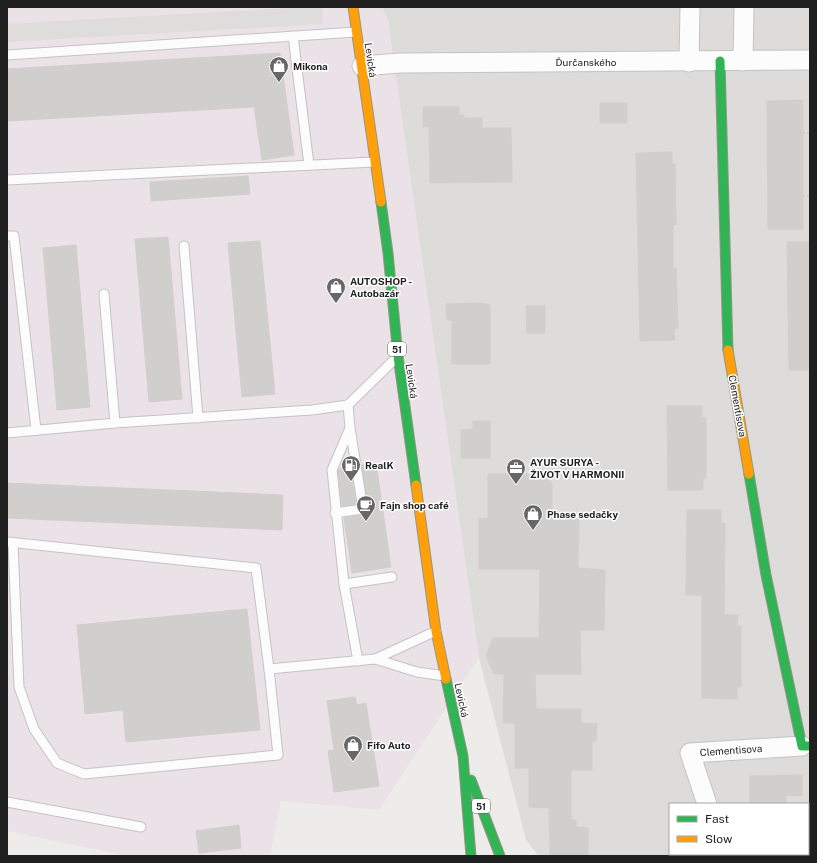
<svg xmlns="http://www.w3.org/2000/svg" width="817" height="863" font-family="'Public Sans',sans-serif">
	<rect width="100%" height="100%" fill="#eeecea"/>
	<path fill="#dddcdb" fill-rule="evenodd" d="M382,7h428v849h-271l-13,-16 -47,-182 -91,-637zM670,804h138v50h-138z"/>
	<path fill="#ebe2e8" d="M7,7h375l6,14 91,637 -100,152 -98,-9 -11,55h-143l-120,-25z"/>
	<path fill="#dedddc" d="M306,7h16l1,17 -316,18v-18z"/>
	<g fill="#d1cfcd" stroke="#d1cecb">
		<path d="M280,53l14,102 -32,5 -8,-53 -247,14v-52z"/>
		<path d="M803,100v129h-35l-1,-128z"/>
		<rect x="600" y="103" width="27" height="20"/>
		<path d="M423,107h36v8h5v3h18v10h29l1,54 -82,1 -1,-56h-6z"/>
		<path d="M672,152v12h3l1,60 -3,1v43h3l2,60h-4l1,12 -35,1 -4,-188z"/>
		<path d="M248,176l2,18 -99,7 -1,-19z"/>
		<path d="M168,237l14,162 -33,3 -14,-163z"/>
		<path d="M260,241l15,153 -33,3 -14,-154z"/>
		<path d="M787,242h23v128h-21z"/>
		<path d="M76,245l14,162 -33,3 -14,-162z"/>
		<path d="M478,303l12,2v59h-38v-44h-5l-1,-16z"/>
		<path d="M526,306h19v27h-18z"/>
		<path d="M667,406h35v12h4v60h-3v12h-35z"/>
		<path d="M473,421h17v37h-29v-28l12,-1z"/>
		<path d="M376,463l15,104 -39,6 -8,-55 20,-3 4,-3 -6,-47z"/>
		<path d="M350,467l6,37 -14,2 -4,-35 1,-2z"/>
		<path d="M488,474h56v1l6,1v7h2v36h27l-1,49 27,2 -1,60h-24l1,44h-46l1,35h45v14l16,1 -1,17h-4v29h-21v50h5v7l12,1v28h-38l-1,-48 -20,-1v-39h-14v-45h-12l1,-49h-10l-8,-18 7,-18h46l1,-69h-61v-51l9,1z"/>
		<path d="M7,483l276,12 -1,35 -275,-12z"/>
		<path d="M687,510h34v13h4l-1,92h14l-1,12 4,-1v61h-4v12l-35,-1v-103h-16z"/>
		<path d="M247,609l13,121 -134,12 -3,-32 -38,4 -8,-89z"/>
		<path d="M355,697l2,8 9,-2 13,83 -45,6 -6,-41 6,-1 -7,-49z"/>
		<path d="M802,775v21l-16,-1v9h-36v-28z"/>
		<path d="M239,825l2,23 -42,5 -3,-22z"/>
	</g>
	<g fill="none" stroke-linecap="round" stroke-linejoin="round">
		<defs>
			<g id="lane">
				<path d="M293,36l16,129"/>
				<path d="M7,55l349,-23"/>
				<path d="M7,180l367,-18"/>
				<path d="M7,236h7l22,194"/>
				<path d="M184,246l14,172"/>
				<path d="M104,294l11,129"/>
				<path d="M7,433l108,-10 197,-13 36,-5"/>
				<path d="M335,513l28,-4 -13,-81"/>
				<path d="M8,542l248,26 13,101 106,-10 61,-28"/>
				<path d="M13,543l6,144 15,42 23,34 27,11 194,-19 -9,-86"/>
				<path d="M344,584l48,-7"/>
				<path d="M375,659l42,13 28,4"/>
				<path d="M358,661l-14,-77 -12,-114 18,-42 -2,-23 49,-48"/>
				<path d="M7,802l134,25"/>
			</g>
			<g id="street">
				<path d="M743,61l1,-54"/>
				<path d="M689,62l1,-55"/>
				<path d="M362,66l38,-3 410,-3"/>
				<path d="M707,804l-17,-51 112,-7"/>
				<path d="M722,854l1,2"/>
			</g>
			<g id="fast">
				<path d="M720,61l8,289"/>
				<path d="M381,202l7,51 10,103 18,129"/>
				<path d="M749,474l17,101 36,171h8"/>
				<path d="M446,679l17,77 8,100"/>
				<path d="M471,780l29,76"/>
			</g>
			<g id="slow">
				<path d="M353,7l28,195"/>
				<path d="M728,350l21,124"/>
				<path d="M416,485l20,146 10,48"/>
			</g>
		</defs>
		<use href="#lane" stroke="#c4c3c2" stroke-width="11"/>
		<use href="#street" stroke="#c4c3c2" stroke-width="21"/>
		<use href="#fast" stroke="#959683" stroke-width="11"/>
		<use href="#slow" stroke="#959683" stroke-width="11"/>
		<g stroke="#d6cac9" stroke-width="2.5" stroke-dasharray="2 2" stroke-linecap="butt">
			<path d="M803,133h7"/>
			<path d="M803,196h7"/>
		</g>
		<use href="#lane" stroke="#fcfcfc" stroke-width="9"/>
		<use href="#street" stroke="#fcfcfc" stroke-width="19"/>
		<use href="#fast" stroke="#30b455" stroke-width="9"/>
		<use href="#slow" stroke="#ff9f0a" stroke-width="9"/>
	</g>
	<defs>
		<symbol id="shop-pin" viewBox="-11 -11 22 30"><path d="M0 17L-7.5 6A9.5 9.5 0 1 1 7.5 6Z" fill="#686767" stroke="#fff"/><path d="M-5-2.5h2.3a2.7 3.5 0 0 1 5.4 0H5L5.5 6h-11ZM-1.5-2.5h3a1.5 2.3 0 0 0-3 0Z" fill="#fff"/></symbol>
		<symbol id="fuel-pin" viewBox="-11 -11 22 30"><path d="M0 17L-7.5 6A9.5 9.5 0 1 1 7.5 6Z" fill="#686767" stroke="#fff"/><path d="M-5.5-6h7V0h2V4h1.3V-2.5L3-4.5l.8-.8L6-3V5H2.5V1h-1V6h-7ZM-4.2-4.7v3.2H.2V-4.7Z" fill="#fff"/></symbol>
		<symbol id="office-pin" viewBox="-11 -11 22 30"><path d="M0 17L-7.5 6A9.5 9.5 0 1 1 7.5 6Z" fill="#686767" stroke="#fff"/><path d="M-6-3h4V-5.5h4V-3h4V5H-6ZM-1-4.5V-3h2v-1.5ZM-6 0V1H6V0Z" fill="#fff"/></symbol>
		<symbol id="cafe-pin" viewBox="-11 -11 22 30"><path d="M0 17L-7.5 6A9.5 9.5 0 1 1 7.5 6Z" fill="#686767" stroke="#fff"/><path d="M-5.5-4.5H6V0H3Q3 3.5 0 3.5H-2.5Q-5.5 3.5-5.5 0ZM3-3.2v2h1.7v-2ZM-6 4.5H4V6H-6Z" fill="#fff"/></symbol>
	</defs>
	<g fill-rule="evenodd">
		<use href="#shop-pin" x="268" y="55" width="22" height="30"/>
		<use href="#shop-pin" x="325" y="276" width="22" height="30"/>
		<use href="#fuel-pin" x="340" y="454" width="22" height="30"/>
		<use href="#office-pin" x="505" y="457" width="22" height="30"/>
		<use href="#cafe-pin" x="355" y="494" width="22" height="30"/>
		<use href="#shop-pin" x="522" y="503" width="22" height="30"/>
		<use href="#shop-pin" x="342" y="734" width="22" height="30"/>
	</g>
	<g text-anchor="middle" dominant-baseline="central" stroke-width="3" stroke-linejoin="round" paint-order="stroke">
		<g fill="#fff" stroke="#636363" stroke-width="1">
			<rect x="388" y="342" width="18" height="14" rx="3"/>
			<rect x="472" y="799" width="18" height="14" rx="3"/>
		</g>
		<g font-size="9" font-weight="bold" fill="#202020">
			<text x="397" y="349">51</text>
			<text x="481" y="806">51</text>
		</g>
		<g font-size="10" fill="#202020" stroke="#fff">
			<text transform="translate(371 60) rotate(82)">Levická</text>
			<text x="586" y="62">Ďurčanského</text>
			<text transform="translate(412 381) rotate(82)">Levická</text>
			<text transform="translate(738 406) rotate(80)">Clementisova</text>
			<text transform="translate(462 700) rotate(78)">Levická</text>
			<text transform="translate(731 750) rotate(-4)">Clementisova</text>
		</g>
		<g font-size="10" font-weight="bold" fill="#202020" stroke="#fff" text-anchor="start">
			<text x="293" y="66">Mikona</text>
			<text x="350" y="281">AUTOSHOP -<tspan x="350" dy="12">Autobazár</tspan></text>
			<text x="530" y="462">AYUR SURYA -<tspan x="530" dy="12">ŽIVOT V HARMONII</tspan></text>
			<text x="365" y="465">RealK</text>
			<text x="380" y="505">Fajn shop café</text>
			<text x="547" y="514">Phase sedačky</text>
			<text x="367" y="745">Fifo Auto</text>
		</g>
	</g>
	<rect width="817" height="863" fill="none" stroke="#202020" stroke-width="16"/>
	<rect x="669" y="803" width="140" height="52" fill="#ffffff" stroke="#a6a6a6"/>
	<rect x="677" y="816" width="20" height="6" fill="#30b455" stroke="#a6a6a6"/>
	<text x="705" y="823" font-size="12" fill="#202020">Fast</text>
	<rect x="677" y="836" width="20" height="6" fill="#ff9f0a" stroke="#a6a6a6"/>
	<text x="705" y="843" font-size="12" fill="#202020">Slow</text>
</svg>
